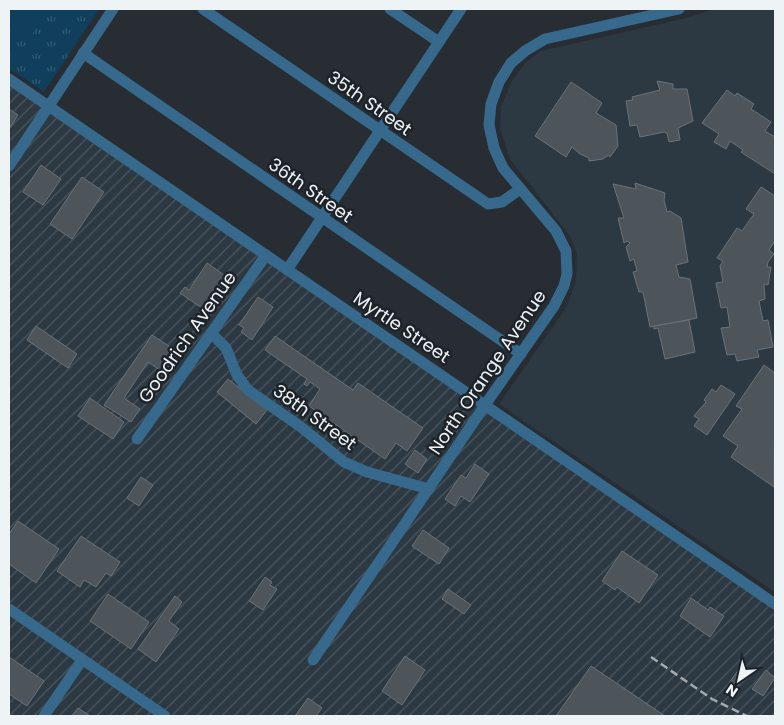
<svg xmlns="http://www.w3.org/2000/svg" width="784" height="725" font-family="Poppins,sans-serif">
	<defs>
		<pattern id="industrial-furrows" width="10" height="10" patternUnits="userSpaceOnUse" patternTransform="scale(1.25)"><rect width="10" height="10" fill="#2d3942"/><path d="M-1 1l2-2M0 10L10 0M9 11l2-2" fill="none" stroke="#4c565e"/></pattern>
		<pattern id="park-tufts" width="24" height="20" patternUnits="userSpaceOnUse" patternTransform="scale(1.25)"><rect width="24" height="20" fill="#0f3f5d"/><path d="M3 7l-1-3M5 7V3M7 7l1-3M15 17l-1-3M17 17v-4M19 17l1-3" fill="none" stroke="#325b75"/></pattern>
	</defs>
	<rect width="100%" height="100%" fill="#272d32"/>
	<path fill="#2d3942" d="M715,9h60v583l-276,-188 67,-96 10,-27 1,-27 -7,-18 -60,-77 -10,-30 1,-22 11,-26 13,-18 16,-12 145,-33z"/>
	<g fill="url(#industrial-furrows)">
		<path d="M9,85l33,23 -33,50z"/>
		<path d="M49,113l210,143 -129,184 7,5 129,-184 212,145 -171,256 7,5 172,-255 289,198v106h-601l-165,-113v-429z"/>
		<path d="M9,615l66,46 -37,55h-29z"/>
		<path d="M83,666l73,50h-107z"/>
	</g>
	<path fill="url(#park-tufts)" d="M9,9h90l-55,83 -35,-24z"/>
	<path fill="#0f3f5d" d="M9,9h41l-17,24 -24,-16z"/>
	<g fill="#4e555a" stroke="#6b7277">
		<path d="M657,81l16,3v5h14l6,32 -15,7 2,12 -11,2 -2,-9 -3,-1 -24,5 -3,-12 -7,1 -4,-25 7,-1 -1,-3 28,-7z"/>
		<path d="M571,82l31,21 -6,10 20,12 2,21 -8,11 -1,-2 -6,4 -14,2v-3l-9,-4 -8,-7 -6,10 -31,-21z"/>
		<path d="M727,90l8,6 2,-3 17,11 -3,5 20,13 -6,9 10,6v37l-34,-22 2,-2 -13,-9 -4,8 -12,-7 5,-8 -17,-11z"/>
		<path d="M9,109l9,6 -9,14z"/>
		<path d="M41,165l20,14 -18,26 -20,-13z"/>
		<path d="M82,177l22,15 -32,47 -22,-15z"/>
		<path d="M635,183l30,10 -1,7 3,12 3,-1 11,7 7,44 -12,3 3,12 11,2 7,39 -47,9 -7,-35h-4l-6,-20 4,-1 -3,-12 -4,2 -4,-14 4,-4 -3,-2 -3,2 -6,-25h6l-11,-34 23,5z"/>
		<path d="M761,187l14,9v45l-6,9 5,4 -6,8 -1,5h4l-3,18 -4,-1 1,15 -6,2 4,20 5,-1 5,27 -16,3 2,7 -22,4 -2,-7 -8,1 -6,-27 9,-1 -3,-20 -6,1 -5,-25 7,-1 -3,-16 3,-5 -6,-3 20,-30 5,3 12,-17 -8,-5z"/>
		<path d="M207,263l20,14 -15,22 6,4 -3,5 -6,-4 -4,6 -25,-17 5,-6 4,3z"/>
		<path d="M258,297l15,10 -21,33 -11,-8 3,-4 -5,-3z"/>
		<path d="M689,320l6,32 -30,7 -7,-31 -4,1v-3z"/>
		<path d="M36,326l41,28 -9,14 -41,-28z"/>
		<path d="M152,335l28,18 -14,21 -18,-12 -24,36 16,11 -9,13 -27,-17z"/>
		<path d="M275,336l78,54 5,-7 65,45 -16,23 -11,-8 -11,16 -76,-53 11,-17 -10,-7 -3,4 -3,-2 3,-5 -42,-29z"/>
		<path d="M764,365l11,8 -1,114 -43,-30 7,-11 -15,-10 19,-27 -6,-3z"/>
		<path d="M228,379l39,31 -11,14 -39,-32z"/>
		<path d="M721,385l14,9 -28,41 -13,-9 5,-7 -5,-3 12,-14 -2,-2 8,-11 4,3z"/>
		<path d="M90,398l34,24 -11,17 -35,-23z"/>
		<path d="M415,450l12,9 -9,14 -13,-9z"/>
		<path d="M475,464l14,10 -19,28 -9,-6 -6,10 -10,-7 16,-24 5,3z"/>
		<path d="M141,477l12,8 -14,21 -12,-8z"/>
		<path d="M18,521l41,28 -23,34 -27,-19v-30z"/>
		<path d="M423,530l26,18 -10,16 -27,-18z"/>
		<path d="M81,536l39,26 -9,14 -5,-3 -10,14 -12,-7 -4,7 -23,-16z"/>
		<path d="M622,551l36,24 -19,28 -22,-16 -2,3 -13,-9z"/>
		<path d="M265,577l7,5 -2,3 7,4 -14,21 -14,-9z"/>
		<path d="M448,589l23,16 -7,9 -22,-15z"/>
		<path d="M108,594l41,28 -18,27 -41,-28z"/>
		<path d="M175,596l7,6 -13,19 10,8 -23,33 -18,-13z"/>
		<path d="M691,598l17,12 2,-3 14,9 -14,21 -30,-21z"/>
		<path d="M405,656l20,14 -23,35 -20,-14z"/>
		<path d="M9,657l35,24 -17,25 -18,-12z"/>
		<path d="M591,666l74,50h-109z"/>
		<path d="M739,669l7,5 -10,14 -7,-5z"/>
		<path d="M766,670l9,8 -12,18 -11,-7z"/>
		<path d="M308,698l14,10 -6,8h-21z"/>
		<path d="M78,708l12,8h-18z"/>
	</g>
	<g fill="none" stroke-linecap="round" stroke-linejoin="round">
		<g stroke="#36698c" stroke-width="11">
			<path d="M203,9l285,195 14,-2 18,-13"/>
			<path d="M390,9l49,33"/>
			<path d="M83,53l438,301"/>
			<path d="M9,79l766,525"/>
			<path d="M9,166l104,-157"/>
			<path d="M287,270l174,-261"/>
			<path d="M211,333l15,15 11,27 11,15 53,37 43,35 23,10 62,17"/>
			<path d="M137,439l129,-184"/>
			<path d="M9,609l156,107"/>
			<path d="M313,660l172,-255 69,-99 10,-20 3,-12 -1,-23 -10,-20 -53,-63 -9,-20 -5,-23 2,-21 8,-22 12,-19 14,-12 20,-12 134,-30"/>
			<path d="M44,716l38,-56"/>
		</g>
		<path stroke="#a4aaad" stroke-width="2.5" stroke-dasharray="8 4" stroke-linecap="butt" d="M651,657l61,42 35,17"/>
	</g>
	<g text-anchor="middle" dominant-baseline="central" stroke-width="5" stroke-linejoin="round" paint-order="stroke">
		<g font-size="18" fill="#eef3f6" stroke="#1d2328">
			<text transform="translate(370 103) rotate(35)">35th Street</text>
			<text transform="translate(311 190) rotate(35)">36th Street</text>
			<text transform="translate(402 327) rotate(34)">Myrtle Street</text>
			<text transform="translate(187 337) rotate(-55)">Goodrich Avenue</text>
			<text transform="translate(487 372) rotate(-56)">North Orange Avenue</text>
			<text transform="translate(315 417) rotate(36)">38th Street</text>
		</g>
	</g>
	<rect width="784" height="725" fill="none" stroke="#eef3f6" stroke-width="20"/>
	<g transform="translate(739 680) rotate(214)" stroke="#1d2328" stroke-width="4" paint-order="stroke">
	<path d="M0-4L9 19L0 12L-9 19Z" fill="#eef3f6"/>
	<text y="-8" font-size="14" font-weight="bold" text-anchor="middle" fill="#eef3f6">N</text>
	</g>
</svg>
